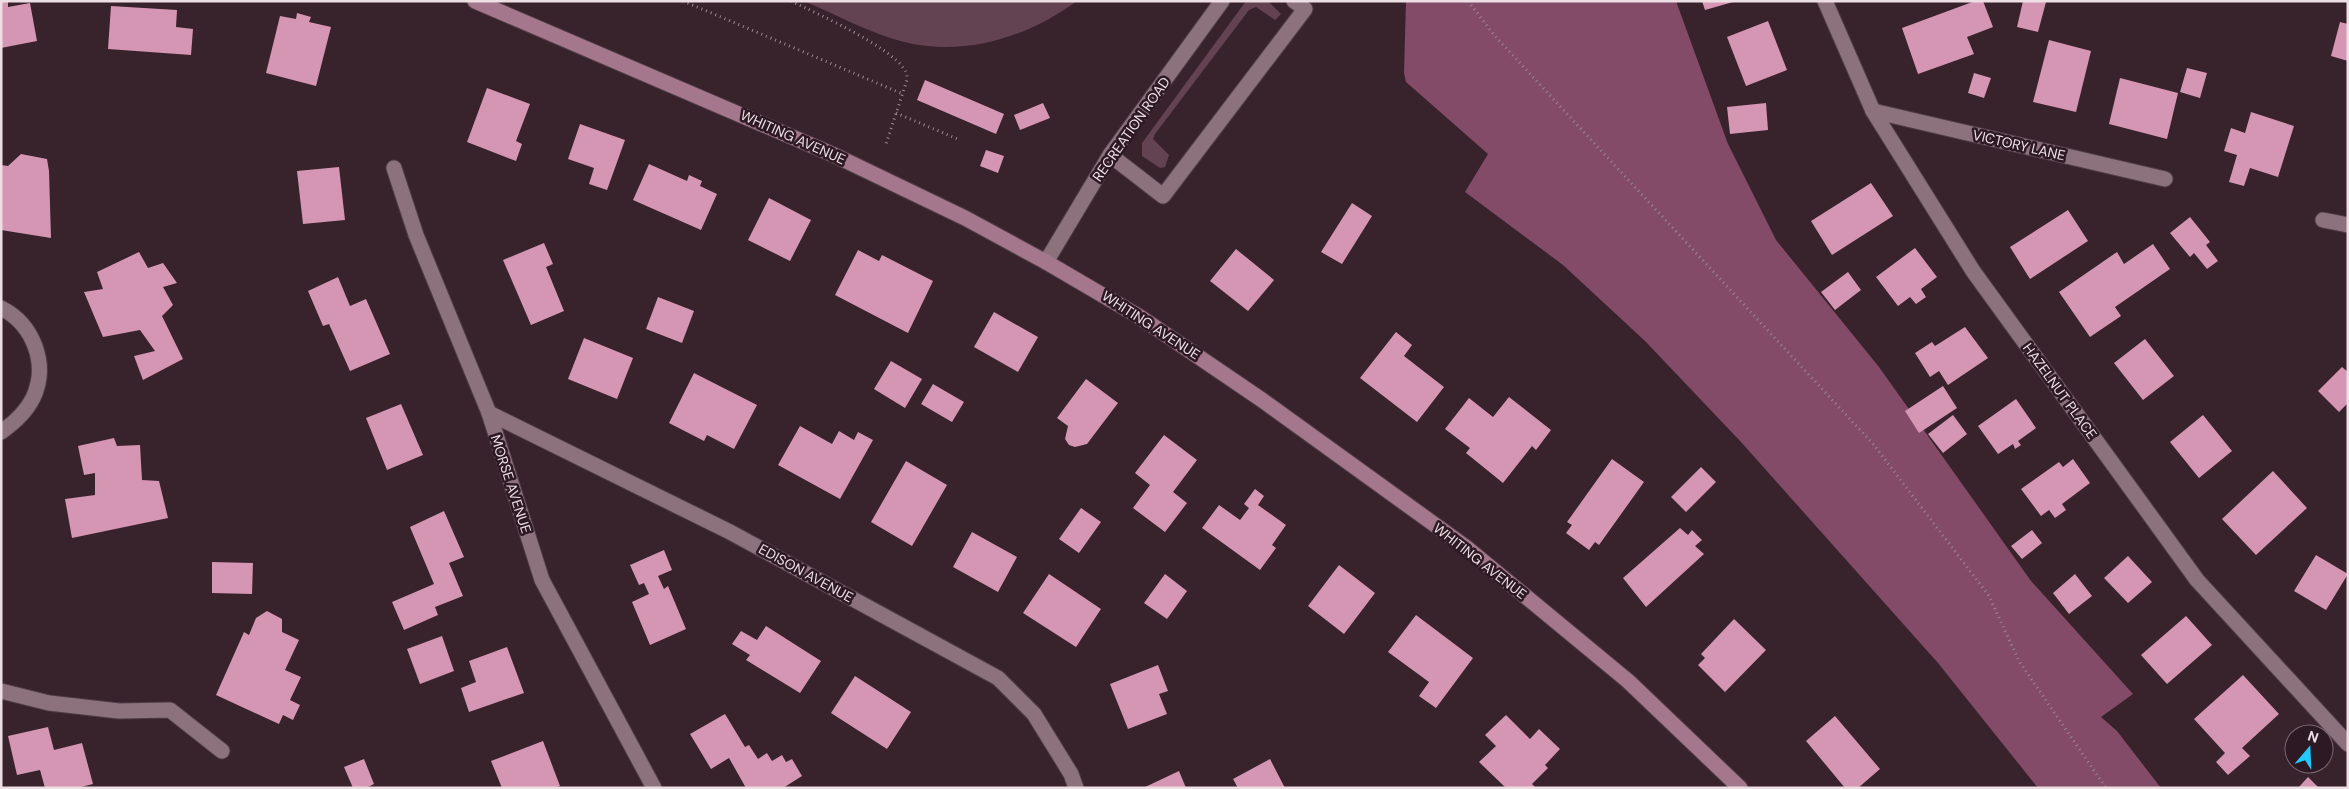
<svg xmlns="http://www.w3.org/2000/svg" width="2349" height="789" font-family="'DM Sans',sans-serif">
	<rect width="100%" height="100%" fill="#38222c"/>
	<g fill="#634252">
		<path d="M804,1h273c-49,36 -112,56 -173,41 -35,-9 -67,-27 -100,-41z"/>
		<path d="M1246,1h22l13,13 -6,6 -19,-13 -7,3 -94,124 -2,5 16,16 -4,12 -5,1 -18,-12v-13z"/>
	</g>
	<path fill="#834b67" d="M1406,1h270l52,143 48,96 103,127 152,214 102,113 -32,23 16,14 44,57h-123l-100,-125 -197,-221 -96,-101 -82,-76 -98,-73 23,-38 -82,-72 -2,-9z"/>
	<g fill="#d596b3">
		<path d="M1,1h7v6l22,-4 7,38 -36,7z"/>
		<path d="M1702,1h31v1l-28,8z"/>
		<path d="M1975,1h8l10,26 -26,10 7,17 -56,20 -16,-46z"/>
		<path d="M2023,1l23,1 -8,30 -21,-5z"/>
		<path d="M111,6l66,4 -1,17 17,2 -2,26 -83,-6z"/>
		<path d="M297,13l14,4 -2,5 22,5 -15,59 -50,-13 14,-57 16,3z"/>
		<path d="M1768,21l19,49 -41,16 -19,-49z"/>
		<path d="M2340,22l8,2v37l-17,-5z"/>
		<path d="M2049,40l42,11 -15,61 -43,-10z"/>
		<path d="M2187,68l20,5 -7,25 -20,-6z"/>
		<path d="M1974,73l17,5 -7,20 -16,-5z"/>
		<path d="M2120,78l58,15 -11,46 -58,-15z"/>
		<path d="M925,80l79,34 -8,20 -79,-34z"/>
		<path d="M487,88l43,16 -14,37 6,3 -6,17 -49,-19z"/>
		<path d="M1043,103l7,15 -30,12 -6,-15z"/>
		<path d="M1766,103l2,27 -38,4 -3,-27z"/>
		<path d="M2251,112l43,14 -16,51 -28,-9 -6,18 -15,-4 8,-27 -13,-4 7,-23 14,5z"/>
		<path d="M580,124l45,16 -18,50 -18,-6 5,-16 -26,-9z"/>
		<path d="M986,150l18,6 -6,17 -18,-7z"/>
		<path d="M21,154l26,5 2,12 2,67 -50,-8v-65l7,1z"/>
		<path d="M649,164l38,17 2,-6 13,6 -2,5 17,8 -16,36 -68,-30z"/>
		<path d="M339,167l6,53 -42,4 -6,-53z"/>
		<path d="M1871,183l22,33 -61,39 -21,-34z"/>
		<path d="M769,198l42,22 -21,41 -42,-21z"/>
		<path d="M1352,203l20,13 -30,48 -21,-12z"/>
		<path d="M2068,210l20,31 -58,38 -20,-32z"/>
		<path d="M2190,217l20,25 -4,3 12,16 -11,8 -13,-16 -4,4 -20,-24z"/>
		<path d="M544,243l9,21 -7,3 18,44 -33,14 -28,-65z"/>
		<path d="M2153,244l17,25 -55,38 6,9 -31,21 -31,-45 58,-40 7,12z"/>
		<path d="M1915,248l22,29 -16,12 5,8 -10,7 -6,-7 -12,9 -22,-29z"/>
		<path d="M1236,249l38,31 -26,31 -38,-30z"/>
		<path d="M858,250l21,11 3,-6 51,26 -25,52 -73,-38z"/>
		<path d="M139,252l9,16 15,-5 14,20 -14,4 10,18 -11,11 21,43 -40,21 -9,-24 21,-5 -15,-21 -37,7 -19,-45 19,-3 -6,-17z"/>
		<path d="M1848,272l13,18 -26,20 -14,-18z"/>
		<path d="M338,277l12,29 16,-7 24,55 -40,17 -21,-47 -6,2 -15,-35z"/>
		<path d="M658,297l36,14 -12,32 -36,-14z"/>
		<path d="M994,312l44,25 -20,35 -44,-25z"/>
		<path d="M1965,327l23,31 -40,27 -9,-14 -9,6 -15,-24 17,-11 3,4z"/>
		<path d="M1396,332l16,13 -8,11 40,31 -27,35 -57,-44z"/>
		<path d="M584,338l49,20 -16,41 -49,-20z"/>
		<path d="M2145,339l29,37 -31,24 -29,-37z"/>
		<path d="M891,361l31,18 -17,29 -31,-19z"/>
		<path d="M2342,367l6,5v31l-9,9 -21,-21z"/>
		<path d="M694,373l63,32 -23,44 -27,-14 -3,6 -35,-18z"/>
		<path d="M1086,379l32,24 -31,41 -12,3 -6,-2 -4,-6 3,-13 -11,-8z"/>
		<path d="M933,384l31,18 -12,20 -31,-18z"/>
		<path d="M1943,386l14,22 -38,25 -14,-22z"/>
		<path d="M1509,397l42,33 -15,20 -4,-4 -29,37 -37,-30 4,-5 -25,-19 24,-31 24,19z"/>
		<path d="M2016,399l20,29 -18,13 3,4 -6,4 -2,-5 -15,10 -20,-28z"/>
		<path d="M401,404l22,51 -36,15 -21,-52z"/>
		<path d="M1953,415l14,19 -24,19 -15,-19z"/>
		<path d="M2203,415l29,36 -33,27 -29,-36z"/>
		<path d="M800,426l32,18 7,-13 15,9 4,-8 15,8 -33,59 -62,-34z"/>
		<path d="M1164,435l33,25 -24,32 14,11 -22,29 -32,-24 17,-23 -15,-12z"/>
		<path d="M114,438l3,8 23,-1 2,35 17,1 9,37 -96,20 -7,-39 30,-4v-22l-11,2 -6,-29z"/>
		<path d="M1612,459l32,23 -45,63 -4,-3 -6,8 -23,-17 6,-8 -5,-3z"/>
		<path d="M2073,459l17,24 -28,21 4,6 -11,8 -6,-8 -8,6 -20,-27 38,-27 4,5z"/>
		<path d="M906,461l41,24 -35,61 -41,-24z"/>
		<path d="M1701,467l15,15 -30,30 -15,-15z"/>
		<path d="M2273,471l34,37 -51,47 -34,-36z"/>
		<path d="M1255,489l9,7 -6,9 28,20 -14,20 4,3 -16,22 -58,-42 17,-23 21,15 9,-12 -5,-4z"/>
		<path d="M1081,508l20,14 -22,31 -20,-14z"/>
		<path d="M444,511l20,46 -15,6 14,33 -28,11 3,8 -34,15 -12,-28 42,-18 -24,-57z"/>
		<path d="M1680,528l8,7 4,-5 10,10 -7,6 9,8 -58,53 -23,-29z"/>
		<path d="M2032,530l10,13 -20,16 -11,-13z"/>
		<path d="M972,532l45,25 -19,35 -45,-25z"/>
		<path d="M664,550l8,20 -14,6 6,13 4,-3 18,43 -36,16 -18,-43 17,-8 -5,-11 -5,2 -9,-20z"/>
		<path d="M2316,555l32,19 -22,36 -32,-19z"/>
		<path d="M2128,556l24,26 -24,21 -24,-25z"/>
		<path d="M212,562l41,1 -1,31 -40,-1z"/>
		<path d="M1339,565l36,28 -31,41 -36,-28z"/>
		<path d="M1049,574l52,35 -25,38 -53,-34z"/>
		<path d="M1165,574l22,17 -20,28 -23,-16z"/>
		<path d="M2075,574l17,22 -23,18 -16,-21z"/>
		<path d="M267,611l15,8v13l17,8 -14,30 16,7 -11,23 10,5 -7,15 -10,-5 -4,9 -63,-29 28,-63 5,3 7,-17z"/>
		<path d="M1416,615l57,43 -37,50 -17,-12 10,-14 -41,-30z"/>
		<path d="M2186,616l26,29 -45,39 -26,-29z"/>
		<path d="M1734,619l32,31 -41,42 -27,-27 7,-7 -4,-4z"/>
		<path d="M766,626l55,35 -21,32 -54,-33 4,-5 -18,-11 9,-13 16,9z"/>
		<path d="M442,636l12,35 -34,13 -13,-35z"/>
		<path d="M507,647l17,46 -55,19 -8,-24 15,-6 -7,-21z"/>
		<path d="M1158,665l10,26 -9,3 8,20 -39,15 -18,-45z"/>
		<path d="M2243,675l36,39 -37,34 8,8 -22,19 -12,-13 9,-9 -31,-34z"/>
		<path d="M855,676l56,36 -24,37 -56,-36z"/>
		<path d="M725,714l20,33 4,-2 9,14 9,-6 5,8 10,-6 4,7 6,-3 10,17 -19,12h-37l-17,-30 -18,11 -21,-35z"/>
		<path d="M1506,715l24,24 9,-10 21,20 -15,16 3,3 -16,16 4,4h-30l-27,-26 17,-16 -11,-11z"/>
		<path d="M1835,716l45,53 -22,19h-13l-39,-47z"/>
		<path d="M48,727l6,23 28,-7 11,41 -16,4h-32l-5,-18 -23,5 -9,-39z"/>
		<path d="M543,741l17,45 -6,2h-52l-11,-27z"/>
		<path d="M364,759l10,25 -8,4h-13l-9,-21z"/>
		<path d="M1270,759l15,29h-47l-5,-9z"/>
		<path d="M1179,771l7,17h-43z"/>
		<path d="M2308,777l11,11h-21z"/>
	</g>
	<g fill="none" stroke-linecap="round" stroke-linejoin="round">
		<defs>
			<g id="lane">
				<path d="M1110,155l53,41 142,-187 -11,-8"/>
				<path d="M1,691l48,12 70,8 51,-1 52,41"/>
			</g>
			<g id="street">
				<path d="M1825,1l48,110 100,160 224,309 151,164"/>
				<path d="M1873,111l292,68"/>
				<path d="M394,168l22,67 73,178 53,167 112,208"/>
				<path d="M2323,220l25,5"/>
				<path d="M1046,262l64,-107 112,-154"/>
				<path d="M1,308c32,16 48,56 32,90 -7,14 -19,25 -32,34"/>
				<path d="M489,413l241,119 268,146 36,36 37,60 5,14"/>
			</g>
			<path id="secondary" d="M475,1l359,154 131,63 81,44 94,55 122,83 205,148 161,133 112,107"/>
		</defs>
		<use href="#lane" stroke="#503e47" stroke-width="17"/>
		<use href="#street" stroke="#503e47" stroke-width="17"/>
		<use href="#secondary" stroke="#503e47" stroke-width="17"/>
		<g stroke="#9b8990" stroke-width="3" stroke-dasharray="1 4" stroke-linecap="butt">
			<path d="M683,1l220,93"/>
			<path d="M791,1c27,13 98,45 113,68 3,4 3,7 3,11l-21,64"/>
			<path d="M1468,1l26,34 380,410 115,151 30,65 87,127"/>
			<path d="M896,113l64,27"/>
		</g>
		<use href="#lane" stroke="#8c727d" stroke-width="15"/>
		<use href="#street" stroke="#8c727d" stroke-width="15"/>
		<use href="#secondary" stroke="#a4778c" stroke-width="15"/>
	</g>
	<g text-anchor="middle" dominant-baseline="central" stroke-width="5" stroke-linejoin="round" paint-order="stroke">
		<g font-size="14" fill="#eedfe5" stroke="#2d1923">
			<text transform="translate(1131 129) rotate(-55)">RECREATION ROAD</text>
			<text transform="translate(793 137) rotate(24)">WHITING AVENUE</text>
			<text transform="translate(2019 145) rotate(13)">VICTORY LANE</text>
			<text transform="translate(1151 325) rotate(33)">WHITING AVENUE</text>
			<text transform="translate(2060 391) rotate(54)">HAZELNUT PLACE</text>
			<text transform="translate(511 484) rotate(72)">MORSE AVENUE</text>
			<text transform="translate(1480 561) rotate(38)">WHITING AVENUE</text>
			<text transform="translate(806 573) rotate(29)">EDISON AVENUE</text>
		</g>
	</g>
	<rect width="2349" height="789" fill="none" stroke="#eedfe5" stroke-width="5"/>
	<g transform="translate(2309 749) rotate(19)"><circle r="24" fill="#2d1923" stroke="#7a6871"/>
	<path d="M0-4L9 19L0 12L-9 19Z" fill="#22c9fe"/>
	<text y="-8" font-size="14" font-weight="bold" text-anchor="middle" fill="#eedfe5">N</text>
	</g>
</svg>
